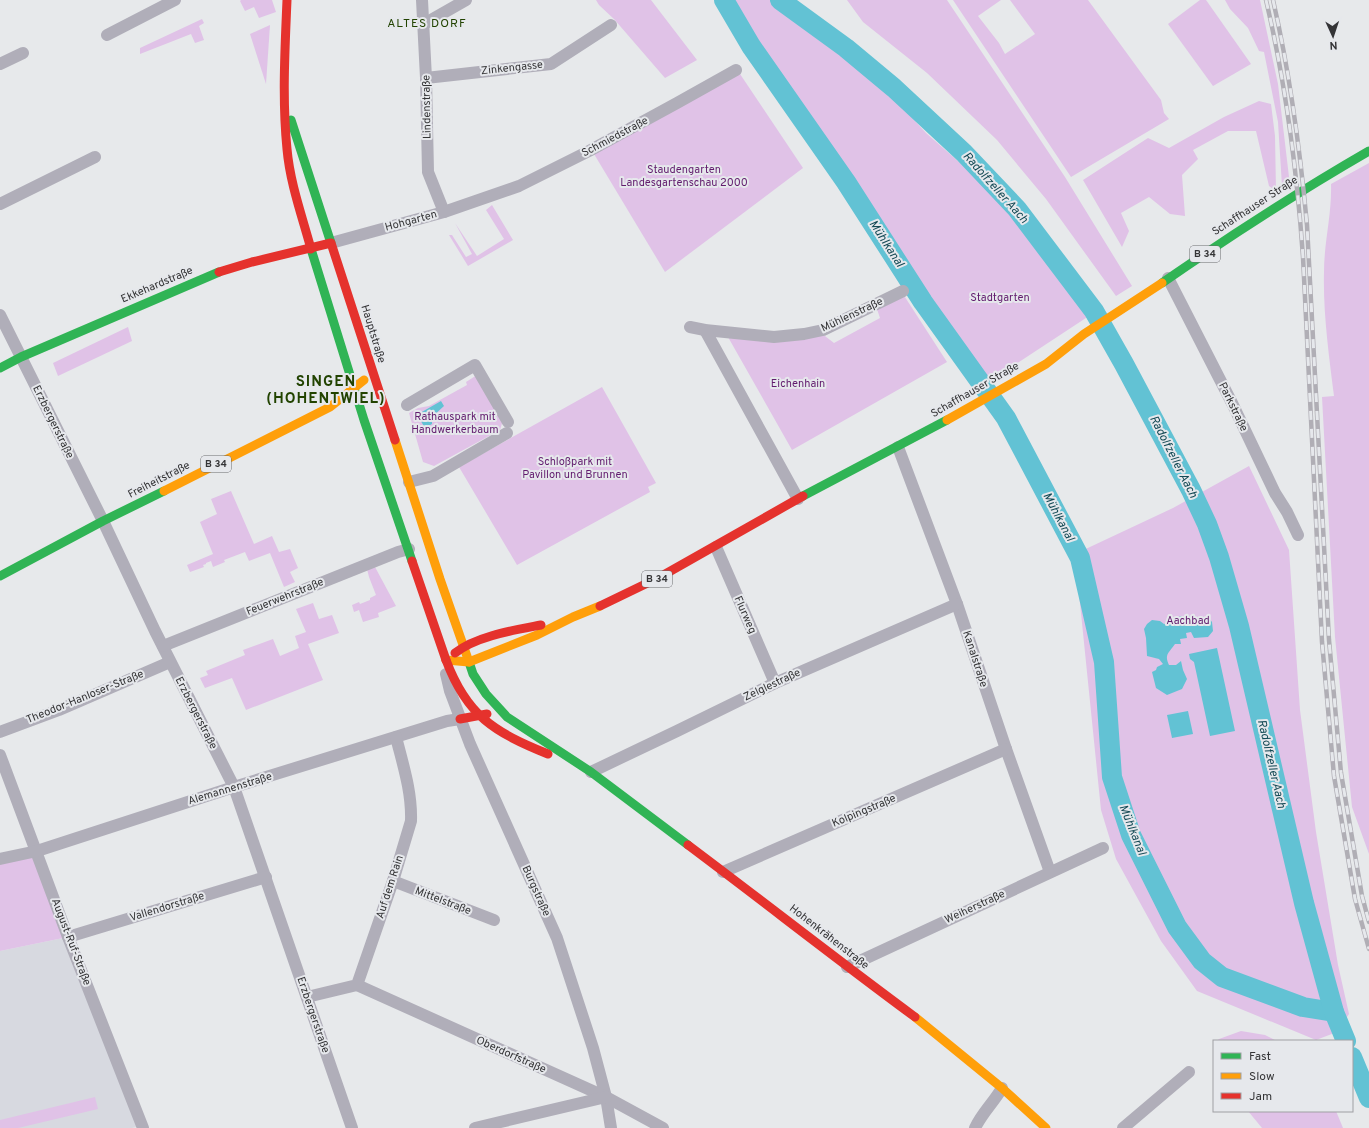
<svg xmlns="http://www.w3.org/2000/svg" width="1369" height="1128" font-family="Overpass,sans-serif">
	<rect width="100%" height="100%" fill="#e7e9eb"/>
	<path fill="#d7d9e0" d="M68,937l74,189 -10,2h-132v-177z"/>
	<g fill="#e0c2e7">
		<path d="M241,0h31l4,12 -17,6 -5,-11 -9,4 -5,-10z"/>
		<path d="M596,0h55l46,60 -32,18 -51,-59 -15,-14z"/>
		<path d="M735,0h47l9,2 104,97 31,34 89,78 77,103 -111,73 -135,-206 -94,-135z"/>
		<path d="M847,0h100l118,177 67,109 -16,10 -70,-97 -49,-59 -70,-67 -64,-51z"/>
		<path d="M953,0h48l-23,16 21,27 6,11 30,-20 -25,-34h78l73,100 3,13 5,6 -98,58z"/>
		<path d="M1200,0h6l45,64 -38,22 -45,-62z"/>
		<path d="M1225,0h35l18,84 11,93 -7,9 -4,-64 -14,-70 -5,-1 -11,-23 -18,-19z"/>
		<path d="M202,19l2,4 -5,3 5,14 -9,3 -4,-9 -51,20v-6z"/>
		<path d="M270,25l-4,59 -16,-50z"/>
		<path d="M738,71l65,97 -138,104 -71,-118z"/>
		<path d="M1259,101l12,3 4,32 1,55 -7,-5 -13,-55h-28l-35,19 5,9 -16,16 3,41 -15,-2 -21,-17 -28,16 8,18 -7,16 -39,-67 65,-42 21,10 55,-31z"/>
		<path d="M1369,163v691l-17,-47 -17,-170 -13,-240 12,-1c-5,-41 -11,-82 -10,-124 0,-30 8,-58 7,-88z"/>
		<path d="M492,205l21,35 -45,26 -19,-31h3l14,22 6,-3 -17,-31 22,33 27,-17 -18,-29z"/>
		<path d="M903,294l44,68 -155,88 -64,-113 93,-4 13,10 46,-25 -3,-9z"/>
		<path d="M128,327l4,14 -74,35 -5,-13z"/>
		<path d="M477,375l26,45 -3,10 -66,36 -11,-4 -14,-49 9,-5 11,-2 38,-21 -1,-3z"/>
		<path d="M602,387l54,96 -8,4 2,5 -133,73 -58,-98z"/>
		<path d="M1249,466l40,84 11,160 16,122 22,133 11,49 -12,18 -21,8 -119,-49 -36,-50 -45,-82 -15,-49 -26,-256 98,-46z"/>
		<path d="M231,491l23,53 18,-8 7,16 11,-3 8,19 -8,4 5,10 -11,5 -14,-34 -21,8 -4,-9 -21,8 1,2 -12,5 -2,-6 -5,2v1l-3,1 1,2 -14,5 -3,-7 26,-11 -13,-32 17,-8 -6,-15z"/>
		<path d="M375,567l21,39 -18,7 1,4 -16,5 -4,-12 -5,2 -2,-7 7,-3 1,2 10,-4v-2l6,-3 -7,-18 -2,-8z"/>
		<path d="M313,603l6,16 13,-4 7,18 -31,11 15,36 -77,30 -14,-32 -27,10 -5,-10 8,-3 -2,-4 39,-16 -2,-5 30,-11 7,17 19,-8 -4,-12 11,-4 -10,-23z"/>
		<path d="M37,851l31,86 -68,14v-92z"/>
		<path d="M1241,1031l24,4 12,6h-60l2,-2z"/>
		<path d="M95,1097l3,12 -80,19h-18v-8z"/>
		<path d="M1248,1111h88l7,17h-81z"/>
	</g>
	<g fill="#62c2d4">
		<path d="M441,401l3,5 -12,11v7l-7,4 -6,-10 1,-5z"/>
		<path d="M1182,616v1l8,-1 2,4 4,-3h12l4,5 1,9 -5,6 -14,1 -3,-6 -5,1 1,5 -7,1 1,5h-6c-6,9 -11,10 -6,21h7l5,-4 2,9 4,9 -5,10 -15,6 -11,-7 -4,-16 4,-2 1,-3 6,-3 -4,-5 -12,-3 -1,-18 -2,-9 3,-5 5,-4 8,1 4,3 8,-3 -1,-2z"/>
		<path d="M1217,648l18,83 -25,5 -16,-74 -4,-3 -1,-5z"/>
		<path d="M1188,711l5,23 -21,4 -5,-23z"/>
	</g>
	<g fill="none" stroke-linecap="round" stroke-linejoin="round">
		<g stroke="#62c2d4" stroke-width="20">
			<path d="M724,0l27,46 95,136 77,120 83,116 74,140 24,104 8,115 19,58 46,92 25,34 20,16 81,30 31,5"/>
			<path d="M780,0l66,48 48,40 70,65 53,56 77,102 30,53 67,126 16,34 12,33 20,69 65,277 30,109 12,29"/>
			<path d="M1352,1057l17,41"/>
		</g>
		<g stroke="#b0aeb9" stroke-width="12">
			<path d="M422,0l4,78 2,94 16,40"/>
			<path d="M424,24l42,-24"/>
			<path d="M107,35l68,-35"/>
			<path d="M0,64l23,-11"/>
			<path d="M426,78l125,-14 60,-39"/>
			<path d="M0,204l95,-47"/>
			<path d="M331,243l113,-31 75,-26 70,-35 88,-48 59,-33"/>
			<path d="M1168,278l65,127 42,88 12,19 11,23"/>
			<path d="M0,315l103,206 52,110 79,156 118,341"/>
			<path d="M690,327l15,3 69,7 30,-3 19,-4 80,-39"/>
			<path d="M705,330l93,169"/>
			<path d="M407,405l68,-40 33,57"/>
			<path d="M898,447l59,157 49,145 44,123"/>
			<path d="M409,482l24,-6 74,-43"/>
			<path d="M716,547l59,136"/>
			<path d="M163,646l235,-94 11,-3"/>
			<path d="M446,674l4,17 20,53 87,194 36,110 13,49 5,31"/>
			<path d="M0,732l59,-22 111,-48"/>
			<path d="M0,755l68,182 75,191"/>
			<path d="M591,772l86,-41 98,-48 182,-79"/>
			<path d="M0,859l37,-8 197,-64 213,-66 13,-2"/>
			<path d="M723,872l283,-123"/>
			<path d="M393,881l101,39"/>
			<path d="M68,937l198,-60"/>
			<path d="M847,967l256,-119"/>
			<path d="M357,985l249,112 57,31"/>
			<path d="M307,997l50,-12 36,-104 18,-60c1,-29 -8,-56 -15,-84"/>
			<path d="M475,1128l131,-31"/>
			<path d="M975,1128c7,-15 19,-26 27,-40"/>
			<path d="M1123,1128l66,-56"/>
		</g>
		<g stroke="#30b455" stroke-width="9">
			<path d="M291,120l40,123"/>
			<path d="M311,249l53,171 48,141"/>
			<path d="M1162,283c68,-47 136,-91 207,-132"/>
			<path d="M0,368l21,-11 198,-85"/>
			<path d="M803,496l144,-76"/>
			<path d="M0,576l103,-55 61,-30"/>
			<path d="M469,662l4,12 13,20 21,23 84,55 97,73"/>
		</g>
		<g stroke="#ff9f0a" stroke-width="9">
			<path d="M947,420l99,-56 38,-30 78,-51"/>
			<path d="M395,440l45,139 29,83"/>
			<path d="M164,491l166,-84 34,-27"/>
			<path d="M446,660l23,2 68,-27 36,-18 27,-11"/>
			<path d="M915,1017l87,71 44,40"/>
		</g>
		<g stroke="#e5322d" stroke-width="9">
			<path d="M287,0c-2,49 -5,99 0,149 3,34 15,67 24,100"/>
			<path d="M219,272l33,-10 79,-19 64,197"/>
			<path d="M412,561l34,99"/>
			<path d="M600,606l60,-29 143,-81"/>
			<path d="M455,653c21,-17 60,-23 86,-28"/>
			<path d="M446,660c21,56 48,72 102,94"/>
			<path d="M460,719l27,-5"/>
			<path d="M688,845c76,57 151,116 227,172"/>
		</g>
		<defs>
			<g id="rail">
				<path d="M1266,0c20,85 31,171 37,257l19,385 12,134 21,123 14,50"/>
				<path d="M1273,0c17,74 27,149 34,225l22,415 12,133 21,123 7,26"/>
			</g>
		</defs>
		<use href="#rail" stroke="#b0aeb5" stroke-width="4.5"/>
		<use href="#rail" stroke="#e6e8ec" stroke-width="3" stroke-dasharray="9" stroke-linecap="butt"/>
	</g>
	<g text-anchor="middle" dominant-baseline="central" stroke-width="4" stroke-linejoin="round" paint-order="stroke">
		<g fill="#e6e8ec" stroke="#696a6d" stroke-width="1">
			<rect x="1190" y="246" width="30" height="16" rx="3"/>
			<rect x="201" y="456" width="30" height="16" rx="3"/>
			<rect x="642" y="571" width="30" height="16" rx="3"/>
		</g>
		<g font-size="10" font-weight="bold" fill="#343436">
			<text x="1205" y="254">B 34</text>
			<text x="216" y="464">B 34</text>
			<text x="657" y="579">B 34</text>
		</g>
		<g font-size="11" fill="#343436" stroke="#e6e8ec">
			<text transform="translate(512 68) rotate(-6)">Zinkengasse</text>
			<text transform="translate(427 107) rotate(-91)">Lindenstraße</text>
			<text transform="translate(615 137) rotate(-28)">Schmiedstraße</text>
			<text transform="translate(1255 206) rotate(-33)">Schaffhauser Straße</text>
			<text transform="translate(411 221) rotate(-15)">Hohgarten</text>
			<text transform="translate(157 285) rotate(-23)">Ekkehardstraße</text>
			<text transform="translate(852 315) rotate(-25)">Mühlenstraße</text>
			<text transform="translate(373 334) rotate(73)">Hauptstraße</text>
			<text transform="translate(975 390) rotate(-30)">Schaffhauser Straße</text>
			<text transform="translate(1233 407) rotate(64)">Parkstraße</text>
			<text transform="translate(53 422) rotate(64)">Erzbergerstraße</text>
			<text transform="translate(159 480) rotate(-27)">Freiheitstraße</text>
			<text transform="translate(285 597) rotate(-22)">Feuerwehrstraße</text>
			<text transform="translate(745 615) rotate(66)">Flurweg</text>
			<text transform="translate(975 659) rotate(72)">Kanalstraße</text>
			<text transform="translate(772 685) rotate(-25)">Zelglestraße</text>
			<text transform="translate(85 697) rotate(-22)">Theodor-Hanloser-Straße</text>
			<text transform="translate(196 713) rotate(63)">Erzbergerstraße</text>
			<text transform="translate(230 789) rotate(-17)">Alemannenstraße</text>
			<text transform="translate(864 811) rotate(-23)">Kolpingstraße</text>
			<text transform="translate(390 887) rotate(-72)">Auf dem Rain</text>
			<text transform="translate(536 891) rotate(66)">Burgstraße</text>
			<text transform="translate(443 901) rotate(21)">Mittelstraße</text>
			<text transform="translate(167 907) rotate(-17)">Vallendorstraße</text>
			<text transform="translate(975 907) rotate(-25)">Weiherstraße</text>
			<text transform="translate(829 937) rotate(38)">Hohenkrähenstraße</text>
			<text transform="translate(71 942) rotate(69)">August-Ruf-Straße</text>
			<text transform="translate(313 1015) rotate(71)">Erzbergerstraße</text>
			<text transform="translate(511 1055) rotate(24)">Oberdorfstraße</text>
		</g>
		<g font-size="11" fill="#621c6e" stroke="#e6e8ec">
			<text x="684" y="170">Staudengarten<tspan x="684" dy="13">Landesgartenschau 2000</tspan></text>
			<text x="1000" y="298">Stadtgarten</text>
			<text x="798" y="384">Eichenhain</text>
			<text x="455" y="417">Rathauspark mit<tspan x="455" dy="13">Handwerkerbaum</tspan></text>
			<text x="575" y="462">Schloßpark mit<tspan x="575" dy="13">Pavillon und Brunnen</tspan></text>
			<text x="1188" y="621">Aachbad</text>
		</g>
		<g font-size="12" letter-spacing="1" fill="#224300" stroke="#e6e8ec">
			<text x="427" y="24">ALTES DORF</text>
		</g>
		<g font-size="12" font-style="italic" fill="#134954" stroke="#e6e8ec">
			<text transform="translate(995 188) rotate(48)">Radolfzeller Aach</text>
			<text transform="translate(886 244) rotate(57)">Mühlkanal</text>
			<text transform="translate(1173 457) rotate(63)">Radolfzeller Aach</text>
			<text transform="translate(1058 517) rotate(62)">Mühlkanal</text>
			<text transform="translate(1271 764) rotate(77)">Radolfzeller Aach</text>
			<text transform="translate(1132 830) rotate(68)">Mühlkanal</text>
		</g>
		<g font-size="15" font-weight="bold" letter-spacing="1" fill="#224300" stroke="#e6e8ec">
			<text x="326" y="382">SINGEN<tspan x="326" dy="17">(HOHENTWIEL)</tspan></text>
		</g>
	</g>
	<rect x="1213" y="1040" width="140" height="72" fill="#e6e8ec" stroke="#9fa0a3"/>
	<rect x="1221" y="1053" width="20" height="6" fill="#30b455" stroke="#9fa0a3"/>
	<text x="1249" y="1060" font-size="12" fill="#343436">Fast</text>
	<rect x="1221" y="1073" width="20" height="6" fill="#ff9f0a" stroke="#9fa0a3"/>
	<text x="1249" y="1080" font-size="12" fill="#343436">Slow</text>
	<rect x="1221" y="1093" width="20" height="6" fill="#e5322d" stroke="#9fa0a3"/>
	<text x="1249" y="1100" font-size="12" fill="#343436">Jam</text>
	<g transform="translate(1333 36) rotate(177)" stroke="#e6e8ec" stroke-width="3" paint-order="stroke">
	<path d="M0-3L7 15L0 10L-7 15Z" fill="#343436"/>
	<text y="-6" font-size="11" font-weight="bold" text-anchor="middle" fill="#343436">N</text>
	</g>
</svg>
